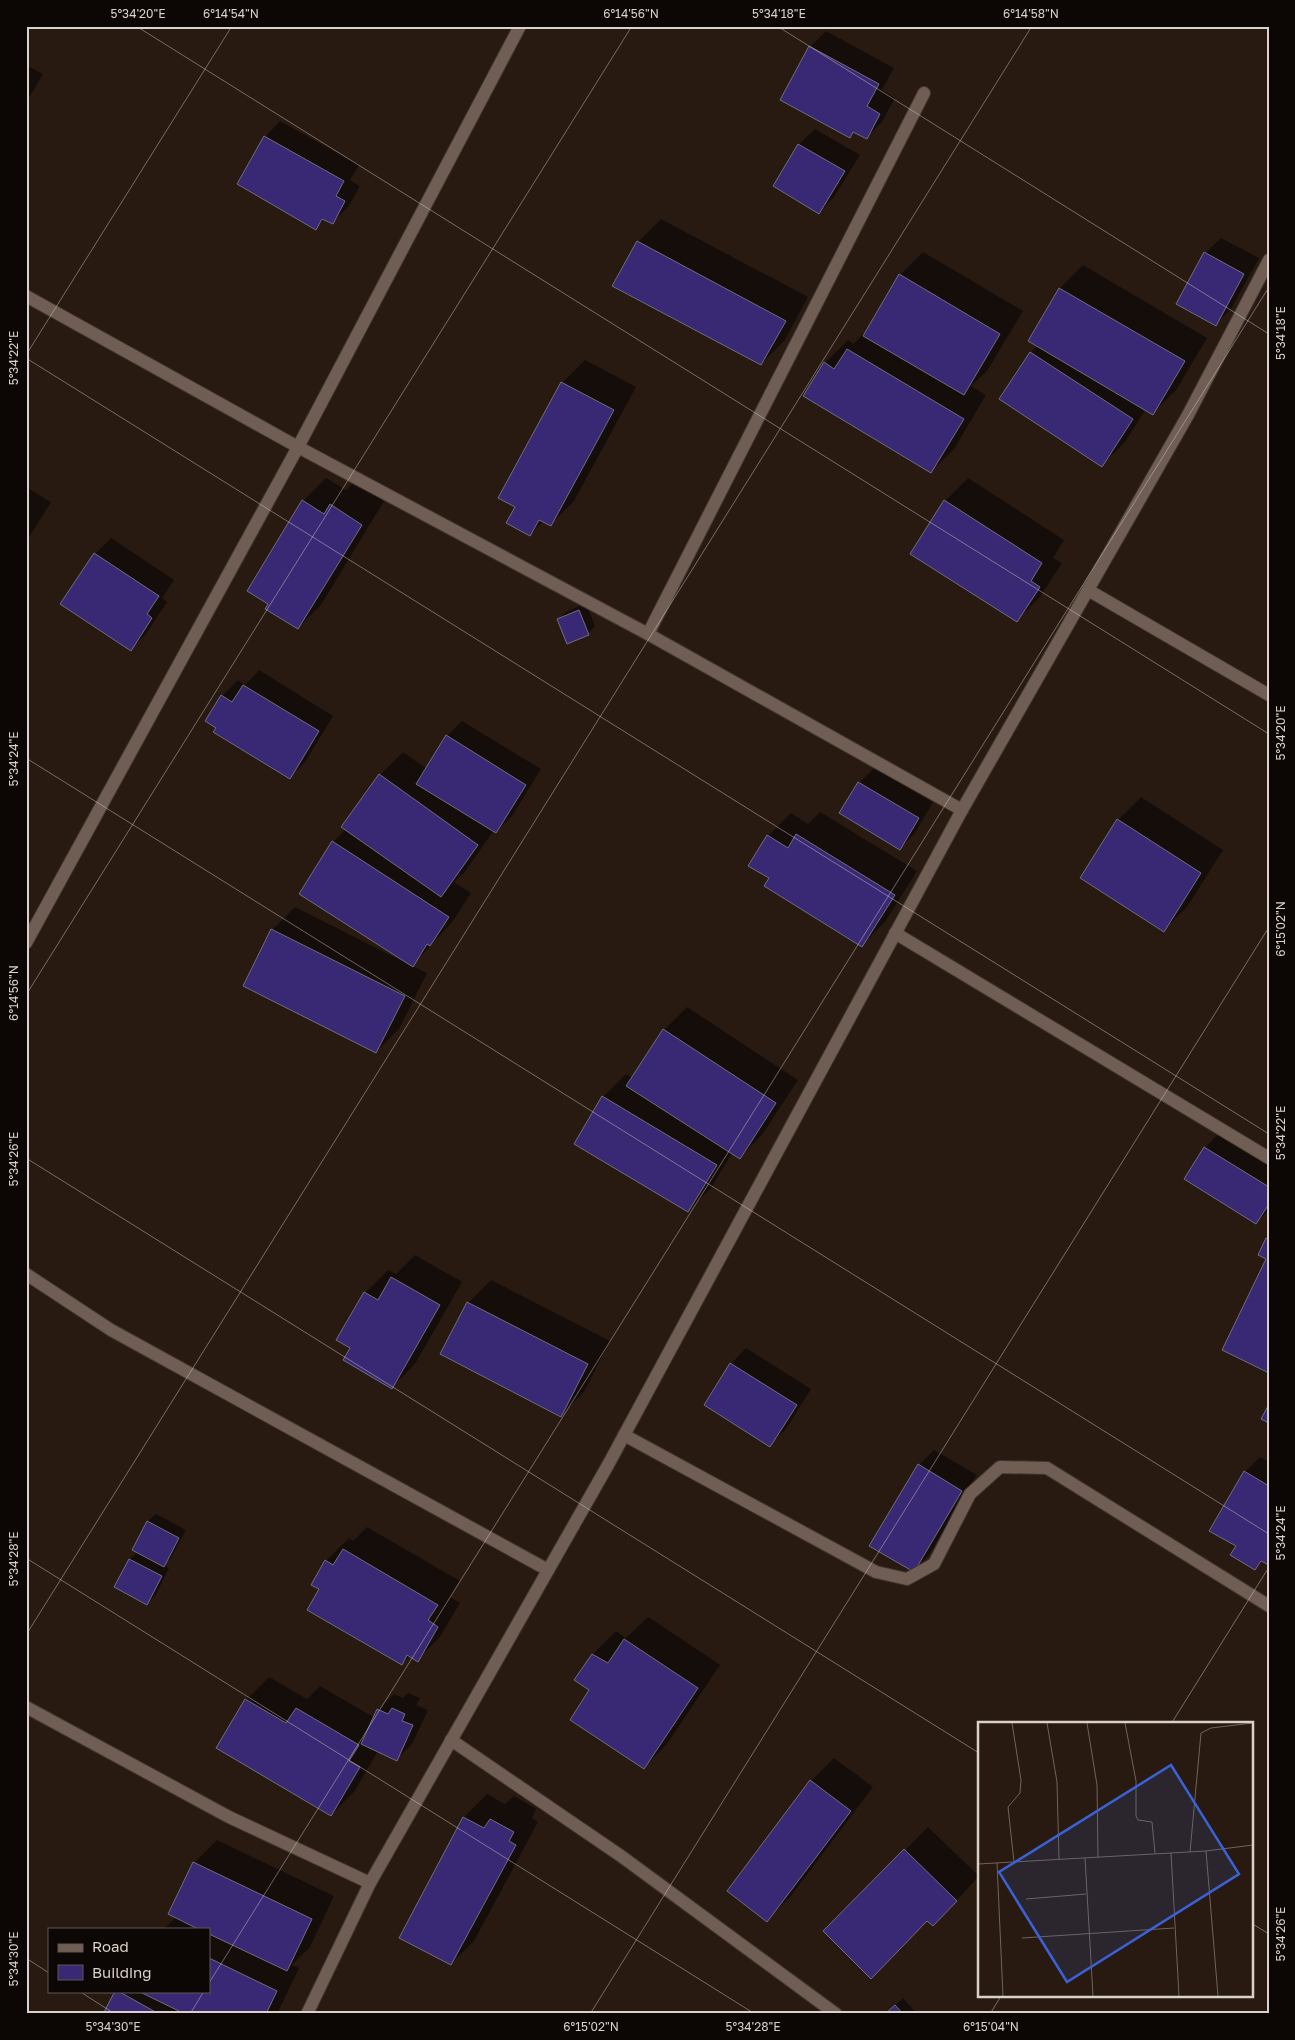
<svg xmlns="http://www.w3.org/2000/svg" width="1295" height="2040" font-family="'Golos Text',sans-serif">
	<rect width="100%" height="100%" fill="#281a11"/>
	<g fill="#0007">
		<path d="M826,31l68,37 -12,22 13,8 -13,24 -15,15 -12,-6 -5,5 -68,-36 28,-53z"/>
		<path d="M26,65l17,9 -17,29z"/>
		<path d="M280,121l79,44 -9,15 10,6 -12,21 -16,16 -7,-4 -9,9 -51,-91z"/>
		<path d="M815,129l45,26 -26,42 -15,16 -45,-28 25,-41z"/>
		<path d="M661,219l147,78 -24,44 -23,23 -123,-122z"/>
		<path d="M1221,238l38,20 -28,51 -15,15 -11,-71z"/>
		<path d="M923,252l100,59 -36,60 -16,15 15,9 -32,54 -23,23 -106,-109 23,-23 5,4 17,-17 30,-52z"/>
		<path d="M1083,265l124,73 -31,52 -23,23 -7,-4 -21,33 -23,23 -102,-66 31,-47 7,-7 -9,-4 31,-53z"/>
		<path d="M585,360l51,27 -62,114 -23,23 -7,-3 -14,13 -13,-28 45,-123z"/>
		<path d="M326,478l20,12 8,-8 30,19 -63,104 -23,23 5,-127z"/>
		<path d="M968,478l96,62 -11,18 9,5 -22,34 -23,23 -72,-119z"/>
		<path d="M26,487l25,15 -25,40z"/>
		<path d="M111,538l63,42 -12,18 5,4 -21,32 -16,16 -68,-46 33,-50z"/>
		<path d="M586,603l9,23 -7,8 -29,-15 7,-7z"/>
		<path d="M259,670l74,46 -28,46 -15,15 -84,-56 16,-25 16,-16 7,5z"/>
		<path d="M462,721l79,48 -29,47 -16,15 -2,-1 -30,43 -10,9 17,11 -18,28 -41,45 15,7 -28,56 -23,23 -104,-122 23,-23 107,54 1,-2 -70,-117 13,-13 34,-54 23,-23 24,17 20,-33z"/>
		<path d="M875,767l58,35 -18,31 -15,15 -59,-35 18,-30z"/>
		<path d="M1141,797l82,53 -36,57 -23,23 -46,-110z"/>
		<path d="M820,812l97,59 -32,51 -23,23 -94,-109 23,-23 17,11z"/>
		<path d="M687,1007l111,73 -36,55 -23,23 -7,-5 -21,35 -23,23 -85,-114 23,-23 7,4 31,-48z"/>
		<path d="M1220,1132l49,30v48l-13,13 -51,-75z"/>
		<path d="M415,1255l47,27 -47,82 -23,23 -40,-39 13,-55 23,-23 8,4z"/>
		<path d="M491,1280l119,61 -26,51 -23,23 -93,-112z"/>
		<path d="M746,1348l65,41 -25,40 -16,16 -39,-81z"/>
		<path d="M934,1450l43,25 -48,80 -16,16 6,-106z"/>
		<path d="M1260,1457l9,5v101l-6,-2 -8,8 -18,-23 8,-74z"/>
		<path d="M156,1514l30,16 -15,28 -7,7 5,3 -14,28 -8,7 -32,-16 15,-28 7,-7 -4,-2 15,-29z"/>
		<path d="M367,1527l93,54 -10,16 10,6 -20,34 -23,23 -7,-4 -8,8 -81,-75 5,-28 23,-23 4,3z"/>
		<path d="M648,1617l72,48 -53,79 -23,23 -53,-77 -15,-10 17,-26 23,-23 10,7z"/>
		<path d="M269,1677l38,22 13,-13 55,32 3,-8 16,-16 9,4 5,-5 12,5 -4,7 12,5 -16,34 -15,15 -19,-8 -24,41 -23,23 -85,-115z"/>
		<path d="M834,1758l39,29 -83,110 -23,23 44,-139z"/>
		<path d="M487,1794l18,10 9,-8 22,13 -4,9 6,4 -64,119 -23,23 -51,-27 64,-120z"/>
		<path d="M928,1827l51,49 -23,25 -28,18 -103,12z"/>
		<path d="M217,1840l117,56 -24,51 -18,18 7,3 -22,46h-89l-4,-2 -1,2h-78l12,-23h92v-62h-45l12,-12 -7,-3 25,-51z"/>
		<path d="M903,1998l14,16h-31z"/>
	</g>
	<g fill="#392873" stroke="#6f6e7f">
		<path d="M809,46l70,38 -12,22 13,8 -13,25 -14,-7 -3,6 -70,-38z"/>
		<path d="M264,136l80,45 -8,15 9,5 -12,23 -11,-5 -6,11 -79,-46z"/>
		<path d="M798,144l47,27 -26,43 -46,-28z"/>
		<path d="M637,241l149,80 -25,44 -149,-79z"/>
		<path d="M1204,252l40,22 -28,52 -40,-22z"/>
		<path d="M899,274l101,60 -36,61 -101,-59z"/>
		<path d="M1059,288l126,73 -32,54 -125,-74z"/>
		<path d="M847,349l117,70 -33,54 -128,-77 21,-34 10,7z"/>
		<path d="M1030,352l103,67 -31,48 -103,-68z"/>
		<path d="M561,382l53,28 -63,116 -12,-6 -9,16 -24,-13 9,-16 -17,-9z"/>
		<path d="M302,500l22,14 6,-10 32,21 -64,104 -33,-20 3,-5 -21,-13z"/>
		<path d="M944,500l98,63 -11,18 9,6 -23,35 -107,-68z"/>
		<path d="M94,553l65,43 -12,18 5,4 -21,33 -71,-47z"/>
		<path d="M579,610l10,25 -22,9 -10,-25z"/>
		<path d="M243,685l76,46 -29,48 -77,-47 3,-4 -11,-7 16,-26 11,7z"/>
		<path d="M446,735l80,50 -30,48 -80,-49z"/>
		<path d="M379,774l99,71 -37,52 -100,-70z"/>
		<path d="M858,782l61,36 -19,32 -61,-37z"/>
		<path d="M1117,819l84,54 -37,59 -84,-54z"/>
		<path d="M796,834l99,61 -33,52 -98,-61 5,-8 -21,-12 19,-31 21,13z"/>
		<path d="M332,841l117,76 -19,29 -3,-2 -14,23 -114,-73z"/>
		<path d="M271,929l134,67 -29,57 -133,-67z"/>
		<path d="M663,1029l113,74 -36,56 -114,-73z"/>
		<path d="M602,1096l115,69 -29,47 -114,-68z"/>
		<path d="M1204,1147l65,40v17l-13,20 -72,-45z"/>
		<path d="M1266,1238l3,1v134l-47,-23 44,-91 -8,-4z"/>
		<path d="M391,1277l49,28 -48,84 -49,-29 7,-12 -14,-8 28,-48 14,8z"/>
		<path d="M467,1302l121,62 -27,53 -121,-63z"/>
		<path d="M730,1363l67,42 -27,42 -66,-42z"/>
		<path d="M1269,1404v19l-8,-4z"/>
		<path d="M918,1464l44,27 -48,81 -45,-26z"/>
		<path d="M1244,1471l25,15v79l-8,-4 -6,9 -25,-15 6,-9 -27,-15z"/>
		<path d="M147,1521l32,17 -15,29 -32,-17z"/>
		<path d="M343,1549l95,56 -10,15 10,7 -20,35 -11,-7 -5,10 -95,-55 12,-21 -8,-4 14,-25 8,5z"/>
		<path d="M129,1559l33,17 -15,29 -33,-18z"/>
		<path d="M624,1639l74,49 -54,81 -74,-49 19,-30 -15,-10 18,-26 16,9z"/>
		<path d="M245,1699l41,24 10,-15 63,37 -10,16 11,6 -29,49 -115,-68z"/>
		<path d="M392,1708l13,6 -3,7 11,4 -16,36 -36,-17 16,-35 11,5z"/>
		<path d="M810,1780l41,31 -84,111 -40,-31z"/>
		<path d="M463,1817l21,11 6,-9 24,13 -5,9 7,4 -65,120 -52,-27z"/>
		<path d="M904,1849l53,52 -24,25 -6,-5 -56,58 -48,-48z"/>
		<path d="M193,1862l119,57 -25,52 -78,-37v-5h-11l-30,-15z"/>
		<path d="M209,1958l68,33 -11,23h-81l-47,-23h71z"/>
		<path d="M115,1991h3l41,23h-56z"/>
		<path d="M895,2005l8,9h-18z"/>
	</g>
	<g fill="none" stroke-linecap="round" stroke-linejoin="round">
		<defs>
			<g id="minor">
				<path d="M26,296l272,151 350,187 314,176"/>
				<path d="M1088,590l181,105"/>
				<path d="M648,634l276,-541"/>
				<path d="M895,933l374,225"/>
				<path d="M26,943l272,-496 222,-421"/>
				<path d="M26,1274l85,56 437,240"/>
				<path d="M624,1435l252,137 31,7 27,-15 36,-70 30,-27 47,1 222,138"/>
				<path d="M26,1707l203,110 141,66"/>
				<path d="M451,1740l170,116 215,158"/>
				<path d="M307,2014l63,-131 238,-418 354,-655 226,-395 81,-155"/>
			</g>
		</defs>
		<use href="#minor" stroke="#413631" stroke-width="14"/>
		<use href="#minor" stroke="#705e54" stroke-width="12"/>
	</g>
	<path fill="none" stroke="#dbd1cb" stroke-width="1" stroke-opacity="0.45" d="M136,26l1133,708M777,26l492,308M26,355l206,-329M26,358l1243,776M26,758l1243,776M26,995l606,-969M26,1158l953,595M26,1558l729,456M26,1635l1006,-1609M1171,1724l98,-157M1251,1923l18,11M26,1958l23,15M209,1983l1060,-1696M79,1991l36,23M190,2014l14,-23M590,2014l679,-1087M990,2014l11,-18"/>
	<g transform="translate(978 1722)">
		<rect width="275" height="275" fill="#281a11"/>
		<path fill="none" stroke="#70635b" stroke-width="1" d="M34,1l9,57 -1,13 -12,14 6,55M69,1l10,59 2,77M109,1l10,62 1,72M147,1l11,58v35l2,4 14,2 3,31M228,129l12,145M212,130l11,-119 10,-5 42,-5M193,131l8,143M107,136l8,138M19,141l6,133M0,142l228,-13 47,-6M48,177l60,-5M44,216l152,-10"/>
		<path fill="#3a62d6" fill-opacity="0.15" stroke="#3a62d6" stroke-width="2.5" d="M193,43l68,109 -172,108 -68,-110z"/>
		<rect width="275" height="275" fill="none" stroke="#dbd1cb" stroke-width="2.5"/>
	</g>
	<rect width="1295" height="2040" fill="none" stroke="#0c0604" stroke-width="55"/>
	<rect x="48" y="1928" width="162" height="65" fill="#0c0604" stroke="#5f5754"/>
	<rect x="58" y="1944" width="25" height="8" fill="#705e54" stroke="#5f5754"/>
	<text x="92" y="1952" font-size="15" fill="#dbd1cb">Road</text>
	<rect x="58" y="1965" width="25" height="15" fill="#392873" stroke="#5f5754"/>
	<text x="92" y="1978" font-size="15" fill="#dbd1cb">Building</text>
	<rect x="28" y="28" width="1240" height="1984" fill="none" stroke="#dbd1cb" stroke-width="2"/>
	<g font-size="12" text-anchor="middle" fill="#dbd1cb">
		<text x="138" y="18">5°34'20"E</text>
		<text x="231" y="18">6°14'54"N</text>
		<text x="631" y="18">6°14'56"N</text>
		<text x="779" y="18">5°34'18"E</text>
		<text x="1031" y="18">6°14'58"N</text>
		<text transform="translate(1281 333) rotate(-90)" y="4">5°34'18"E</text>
		<text transform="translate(14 358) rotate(-90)" y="4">5°34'22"E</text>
		<text transform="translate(1281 733) rotate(-90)" y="4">5°34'20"E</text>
		<text transform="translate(14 759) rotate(-90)" y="4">5°34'24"E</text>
		<text transform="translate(1281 929) rotate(-90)" y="4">6°15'02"N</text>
		<text transform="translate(14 993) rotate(-90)" y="4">6°14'56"N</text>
		<text transform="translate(1281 1133) rotate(-90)" y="4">5°34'22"E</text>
		<text transform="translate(14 1159) rotate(-90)" y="4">5°34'26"E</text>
		<text transform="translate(1281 1533) rotate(-90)" y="4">5°34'24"E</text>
		<text transform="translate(14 1559) rotate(-90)" y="4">5°34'28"E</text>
		<text transform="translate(1281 1934) rotate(-90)" y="4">5°34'26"E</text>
		<text transform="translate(14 1959) rotate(-90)" y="4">5°34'30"E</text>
		<text x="113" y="2031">5°34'30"E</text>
		<text x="591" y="2031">6°15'02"N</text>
		<text x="753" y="2031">5°34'28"E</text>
		<text x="991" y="2031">6°15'04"N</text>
	</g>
</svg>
